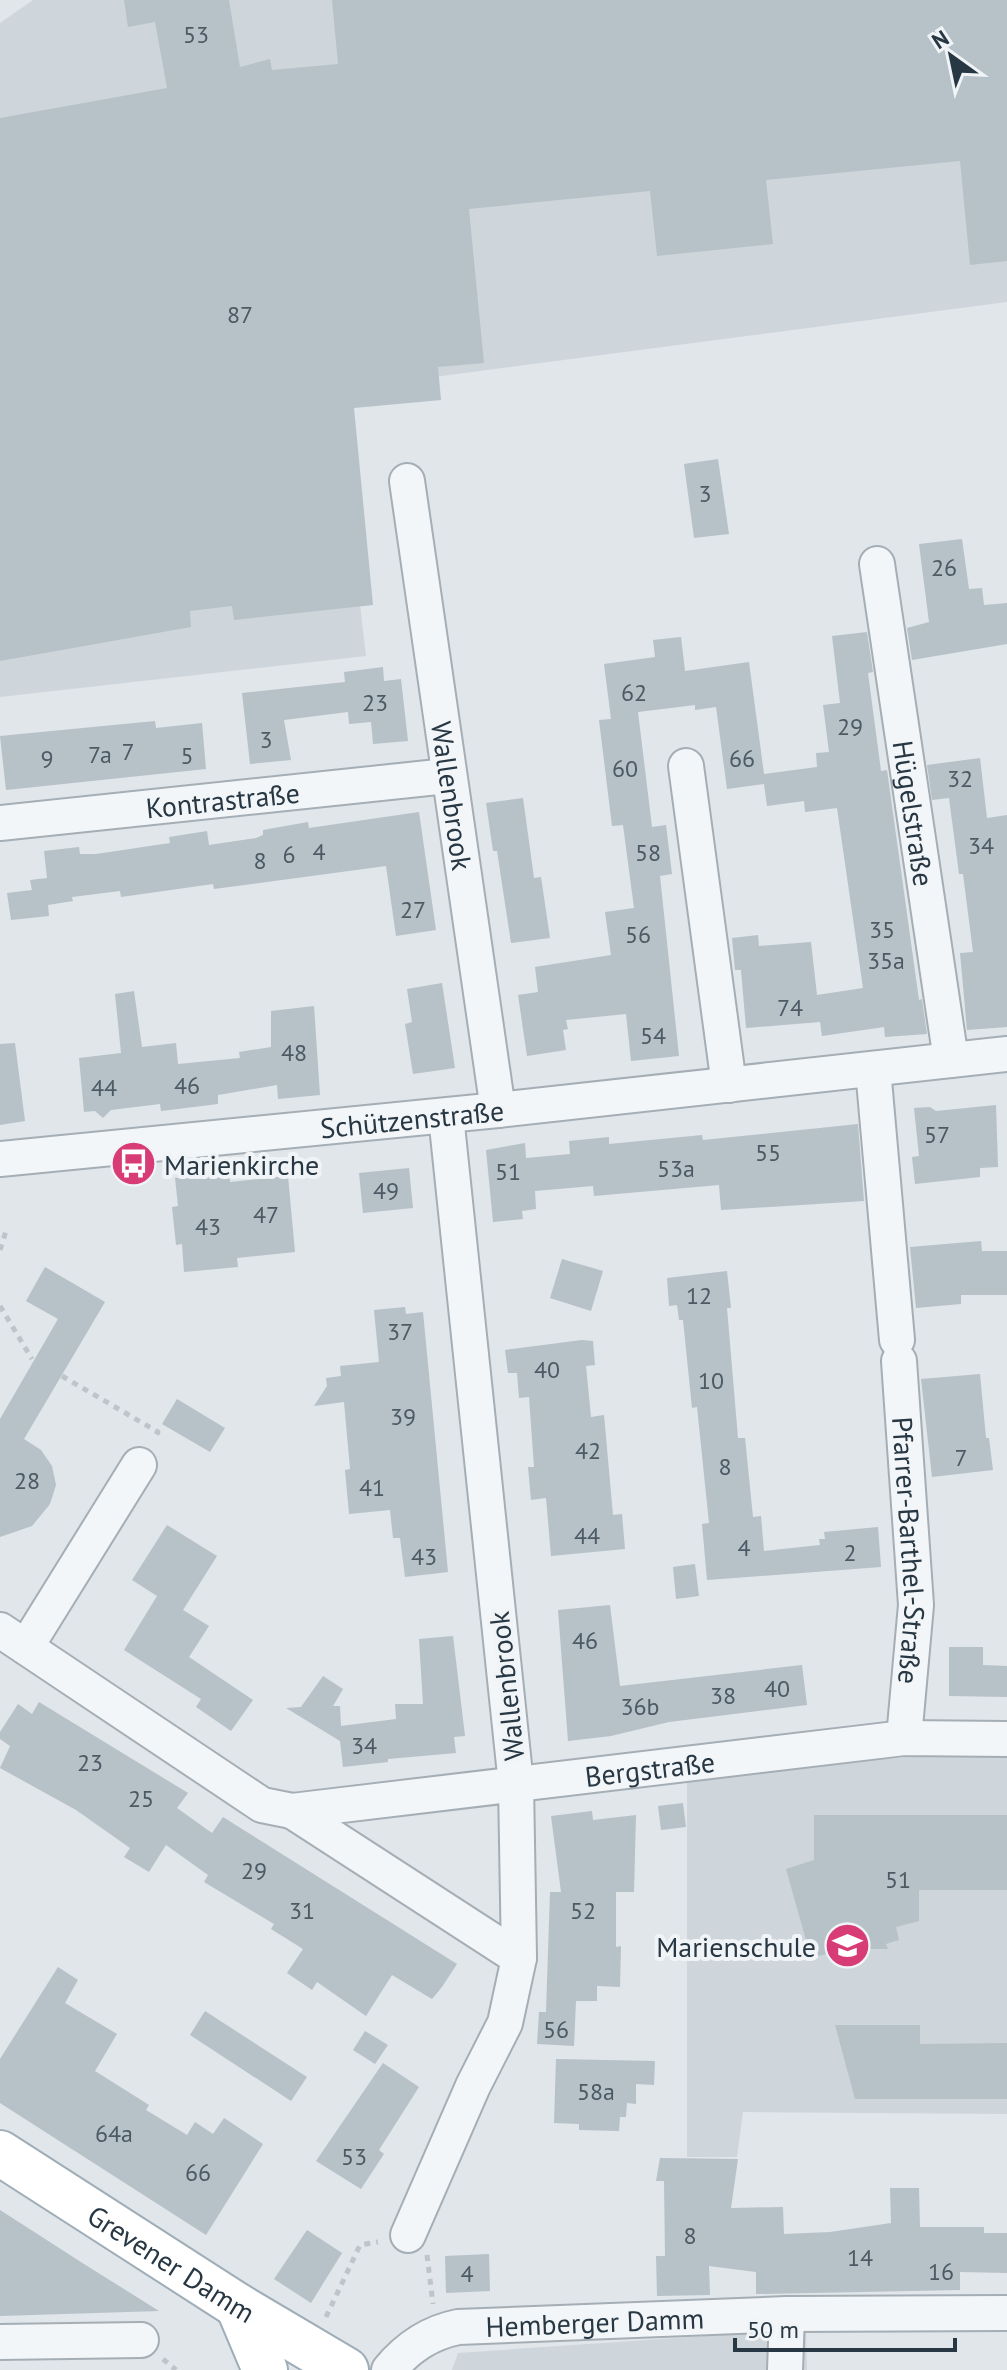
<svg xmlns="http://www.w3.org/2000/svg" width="1007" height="2370" font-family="'PT Sans',sans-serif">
	<rect width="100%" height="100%" fill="#e0e6ea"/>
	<g fill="#ced6dc">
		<path d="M33,0h974v302l-672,88 31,266 -366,41v-674z"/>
		<path d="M936,1756l71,1v357l-264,-2 -6,45h-50v-376l162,-20z"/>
		<path d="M806,2329l1,41h-355l6,-17z"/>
	</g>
	<g fill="#b7c1c8">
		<path d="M124,0h105l11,67 30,-8 2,11 66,-6 -6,-64h675v261l-37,4 -10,-104 -194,19 7,64 -116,12 -7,-65 -181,18 15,154 -46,4 3,33 -87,8 19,197 -139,15 -2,-14 -42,5 1,16 -191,34v-543l167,-30 -12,-66 -27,5z"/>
		<path d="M718,459l11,75 -35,4 -10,-74z"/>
		<path d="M962,539l7,50 13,-1 2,17 23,-2v41l-95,16 -5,-32 22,-6 -10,-78z"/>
		<path d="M867,632l6,40 -5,1 13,98 6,-1 32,230 3,-1 5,35 -42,3 -1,-10 -62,9 -2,-14 -74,6 -5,-58h-6l-3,-32 26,-3 1,11 52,-4 6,53 46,-7 -26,-180 -32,4 -1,-11 -37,5 -3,-22 -37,5 -11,-82 -21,3v-5l-57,7 14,115 14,-2 6,49 -12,2 19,180 -48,5 -5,-47 -60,6 2,9 -5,1 3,20 -39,6 -9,-61 20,-3 -3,-25 76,-12 -6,-43 29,-4 -11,-83 -11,1 -13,-106 12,-1 -7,-55 51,-7 -2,-17 28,-3 4,34 64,-9 15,112 53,-7 -1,-14 13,-1 -6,-47 17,-2 -8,-67z"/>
		<path d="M383,667l1,14 17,-2 7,62 -35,3 -2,-22 -22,2 -1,-12 -64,8 7,40 -41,4 -8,-71 103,-11 -1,-10z"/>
		<path d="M155,721l1,7 46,-5 4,46 -200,21 -6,-54z"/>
		<path d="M980,758l7,60 20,-3v212l-40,3 -7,-77 13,-1 -10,-78h-4l-10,-76 -17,2 -5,-35z"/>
		<path d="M523,798l11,80 7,-1 9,61 -39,5 -14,-92h-4l-7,-48z"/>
		<path d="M419,812l17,118 -40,6 -10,-70 -172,23 -1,-5 -92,13 -1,-6 -48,6 1,4 -25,4 1,11 -38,4 -4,-27 25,-3 -2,-10 17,-2 -3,-27 35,-4 1,7h16l74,-11 -1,-6 38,-6 2,14 47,-7 7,-3v-5l45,-8 1,6z"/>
		<path d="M442,983l13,85 -42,6 -8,-50 7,-2 -5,-33z"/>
		<path d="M134,991l8,56 34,-4 2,21 62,-6 -1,-6 32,-5v-36l43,-5 6,89 -42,4 -1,-14 -59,10v9l-57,7 -1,-7 -49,6 -8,8 -8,-7 -11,1 -5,-54 42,-5 -6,-59z"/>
		<path d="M15,1043l10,78 -25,4v-81z"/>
		<path d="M996,1105l2,62 -18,1v9l-65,7 -3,-27 7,-1 -5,-48 16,-1 6,4z"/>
		<path d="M858,1124l6,77 -143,9 -2,-25 -125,11 -1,-10 -58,5 1,18 -14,2 1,8 -30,3 -7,-72 39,-7 1,15 44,-4 -1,-13 40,-4v7l93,-9 1,5z"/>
		<path d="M409,1168l4,40 -50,5 -4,-40z"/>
		<path d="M229,1173l1,9 58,-6 7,76 -58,6 1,9 -54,5 -2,-28 -6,1 -4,-38 6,-1 -3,-28z"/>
		<path d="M981,1241l1,10h25v44h-46v9l-45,4 -6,-61z"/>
		<path d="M562,1259l41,12 -12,40 -41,-13z"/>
		<path d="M45,1267l60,35 -81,137 17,11 11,16 4,19 -6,19 -18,22 -32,11v-118l58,-100 -32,-18z"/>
		<path d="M727,1271l4,37h-4l11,130h7l8,79 8,-1 3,35 56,-6 -1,-6h6l-1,-7 54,-5 3,40 -174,13 -5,-56 7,-1 -12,-116 -5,1 -9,-88h-4l-2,-15 -8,1 -2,-28z"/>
		<path d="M405,1307l1,7 17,-2 25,260 -43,5 -5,-39h-7l-3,-28 -41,4 -4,-44 5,-1 -6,-67 -30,4 13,-20 -1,-8 15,-2 -1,-10 39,-4 -5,-52z"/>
		<path d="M582,1340l11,1 2,24 -9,1 5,51 13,-2 9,100 9,-1 3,35 -74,7 -5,-58 -15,2 -3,-33h6l-5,-70 -10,1 -2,-25h-9l-3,-23z"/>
		<path d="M980,1374l6,64h3l4,32 -61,7 -11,-98z"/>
		<path d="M177,1399l48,29 -15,24 -48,-28z"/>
		<path d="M167,1525l50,31 -34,54 26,16 -20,31 64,43 -22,31 -35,-24 5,-8 -77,-49 33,-54 -25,-16z"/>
		<path d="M695,1564l4,32 -23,3 -3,-32z"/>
		<path d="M610,1605l10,81 182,-21 5,40 -138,17 -58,14 -43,5 -10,-131z"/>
		<path d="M453,1636l12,100 -11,1 2,16 -68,6v3l-45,5 -3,-26 -54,-33 15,-1 22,-31 20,13 -10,17h7l1,20 55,-7 -1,-15h28l-4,-65z"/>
		<path d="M949,1647h34v18l24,1v31l-58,-1z"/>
		<path d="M39,1702l149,91 -11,15 35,25 11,-16 234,147 -15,23 -10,12 -40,-24 -26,41 -49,-34 -5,8 -25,-17 16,-24 -32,-20 3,-5 -70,-42 4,-7 -42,-30 -17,27 -25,-15 6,-9 -54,-38 -76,-42 10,-22 -10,-7v-7l18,-28 14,10z"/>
		<path d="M683,1803l3,24 -25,3 -3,-24z"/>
		<path d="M592,1811l1,9 43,-5 -2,77h-18v55l5,-1 -1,41 -23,-1v15h-21l-2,45 -37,-2 2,-32h7l4,-120h11l-10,-76z"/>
		<path d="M814,1815h193v75h-88v31l-23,6 3,13 -13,4 2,5h-43l-34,9 -25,-89 28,-9z"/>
		<path d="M58,1967l20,13 -13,23 52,31 -22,37 54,34 -3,5 41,25 8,-13 18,12 11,-16 39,26 -57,91 -206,-132v-44z"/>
		<path d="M205,2011l102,66 -16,24 -101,-66z"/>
		<path d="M835,2025h85v19l87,-1v56h-152z"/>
		<path d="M365,2031l23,14 -13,19 -22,-14z"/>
		<path d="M556,2059l99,2 -1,24 -18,-1v20l-9,-1 -1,14h-6l-1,14 -40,-1v-6l-25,-1z"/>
		<path d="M383,2063l36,24 -40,63 5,4 -23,35 -45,-28z"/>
		<path d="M660,2158l78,1 -7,49 52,-1 1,27 46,-2 61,-9 -1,-35h29l1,39h64v6h23v40l-47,-1v18l-204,4v-22l-47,-6 1,29 -53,1 -1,-40h9l-1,-75h-8z"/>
		<path d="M0,2210l84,54 75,47 -159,5z"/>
		<path d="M307,2230l35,23 -31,50 -37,-24z"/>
		<path d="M489,2254l1,37 -44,2 -1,-37z"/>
	</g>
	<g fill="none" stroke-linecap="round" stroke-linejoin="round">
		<defs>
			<g id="minor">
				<path id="s1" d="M407,481l91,629"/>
				<path id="s2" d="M877,564l74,496"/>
				<path d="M686,766l43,319"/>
				<path id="s3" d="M0,823l447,-47"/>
				<path d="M873,1069l24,271"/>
				<path id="s4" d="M0,1159l498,-49 509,-56"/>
				<path id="s5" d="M899,1361l17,244 -12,133"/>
				<path id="s6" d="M0,1630l262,175 30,6 612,-73 103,1"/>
				<path d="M26,1647l113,-182"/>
				<path d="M292,1811l227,147"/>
				<path d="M408,2235l65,-149 32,-63 14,-65 -3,-174 -70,-668"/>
				<path d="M0,2342l141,-2"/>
				<path id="s7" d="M389,2370c19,-23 40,-37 69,-43l329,-13 220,-1"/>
				<path d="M785,2370l2,-56"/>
			</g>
			<g id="major">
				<path id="s8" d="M0,2153l238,153 108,64"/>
				<path d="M238,2306l27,64"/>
			</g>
		</defs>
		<use href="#minor" stroke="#a5aeb5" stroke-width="38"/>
		<use href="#major" stroke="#9eadb7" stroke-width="48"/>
		<g stroke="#bec4c9" stroke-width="5" stroke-dasharray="6 6" stroke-linecap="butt">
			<path d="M0,1250l6,-19"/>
			<path d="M0,1306l32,53"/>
			<path d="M62,1376l96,56 -4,8"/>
			<path d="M427,2255l6,49"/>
			<path d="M326,2317l34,-72 18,-3"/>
			<path d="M163,2359l13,11"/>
		</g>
		<use href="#minor" stroke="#f3f6f8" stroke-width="34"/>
		<use href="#major" stroke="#fff" stroke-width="44"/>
	</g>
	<defs>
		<symbol id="bus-disc" viewBox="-11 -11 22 22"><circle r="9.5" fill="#d83c77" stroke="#f0f4f7"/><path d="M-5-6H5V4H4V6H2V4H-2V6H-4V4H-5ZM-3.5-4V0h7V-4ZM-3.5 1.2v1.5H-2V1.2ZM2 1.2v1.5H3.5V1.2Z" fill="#fff"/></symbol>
		<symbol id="school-disc" viewBox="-11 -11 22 22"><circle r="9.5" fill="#d83c77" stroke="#f0f4f7"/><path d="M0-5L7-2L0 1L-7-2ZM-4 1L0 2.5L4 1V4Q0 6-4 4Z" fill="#fff"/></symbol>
	</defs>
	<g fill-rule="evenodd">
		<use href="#bus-disc" x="108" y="1138" width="51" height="51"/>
		<use href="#school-disc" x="822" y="1920" width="51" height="51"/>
	</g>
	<g text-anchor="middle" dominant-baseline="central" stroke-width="8" stroke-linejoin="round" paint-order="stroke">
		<g font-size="24" fill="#4b5a64">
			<text x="196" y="34">53</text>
			<text x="240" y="314">87</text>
			<text x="705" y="493">3</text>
			<text x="944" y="567">26</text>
			<text x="634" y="692">62</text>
			<text x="375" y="702">23</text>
			<text x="850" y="726">29</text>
			<text x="266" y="739">3</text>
			<text x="128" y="751">7</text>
			<text x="100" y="754">7a</text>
			<text x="187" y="755">5</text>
			<text x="47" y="758">9</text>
			<text x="742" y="758">66</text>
			<text x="625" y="768">60</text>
			<text x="960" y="778">32</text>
			<text x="981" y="845">34</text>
			<text x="319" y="851">4</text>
			<text x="648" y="852">58</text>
			<text x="289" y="854">6</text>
			<text x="260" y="860">8</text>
			<text x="413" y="909">27</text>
			<text x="882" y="929">35</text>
			<text x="638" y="934">56</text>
			<text x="886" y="960">35a</text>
			<text x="790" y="1007">74</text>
			<text x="653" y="1035">54</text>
			<text x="294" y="1052">48</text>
			<text x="187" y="1085">46</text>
			<text x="104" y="1087">44</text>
			<text x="937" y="1134">57</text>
			<text x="768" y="1152">55</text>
			<text x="676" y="1168">53a</text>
			<text x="508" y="1171">51</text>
			<text x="386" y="1190">49</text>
			<text x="266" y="1214">47</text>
			<text x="208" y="1226">43</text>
			<text x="699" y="1295">12</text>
			<text x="400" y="1331">37</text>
			<text x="547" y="1369">40</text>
			<text x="711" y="1380">10</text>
			<text x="403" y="1416">39</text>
			<text x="588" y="1450">42</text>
			<text x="961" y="1457">7</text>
			<text x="725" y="1466">8</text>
			<text x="27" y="1480">28</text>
			<text x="372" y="1487">41</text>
			<text x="587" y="1535">44</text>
			<text x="744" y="1547">4</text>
			<text x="850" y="1552">2</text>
			<text x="424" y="1556">43</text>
			<text x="585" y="1640">46</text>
			<text x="777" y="1688">40</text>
			<text x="723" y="1695">38</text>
			<text x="640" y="1706">36b</text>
			<text x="364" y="1745">34</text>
			<text x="90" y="1762">23</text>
			<text x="141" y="1798">25</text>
			<text x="254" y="1870">29</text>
			<text x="898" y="1879">51</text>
			<text x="302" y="1910">31</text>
			<text x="583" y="1910">52</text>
			<text x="556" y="2029">56</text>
			<text x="596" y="2091">58a</text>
			<text x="114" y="2133">64a</text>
			<text x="354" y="2156">53</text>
			<text x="198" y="2172">66</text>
			<text x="690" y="2235">8</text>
			<text x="860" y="2257">14</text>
			<text x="941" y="2271">16</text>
			<text x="467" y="2273">4</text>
		</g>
		<g font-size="28" fill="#273743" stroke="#f0f4f7">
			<text stroke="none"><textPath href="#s1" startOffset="318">Wallenbrook</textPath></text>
			<text stroke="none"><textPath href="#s3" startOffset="224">Kontrastraße</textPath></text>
			<text stroke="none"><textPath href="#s2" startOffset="252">Hügelstraße</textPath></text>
			<text stroke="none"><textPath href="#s4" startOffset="414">Schützenstraße</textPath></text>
			<text stroke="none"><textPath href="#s5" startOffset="190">Pfarrer-Barthel-Straße</textPath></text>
			<text transform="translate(506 1686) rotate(-96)">Wallenbrook</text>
			<text stroke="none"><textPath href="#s6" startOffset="706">Bergstraße</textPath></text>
			<text stroke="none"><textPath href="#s8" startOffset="204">Grevener Damm</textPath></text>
			<text stroke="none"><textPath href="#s7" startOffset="220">Hemberger Damm</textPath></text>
		</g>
		<g font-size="28" fill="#273743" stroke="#f0f4f7" text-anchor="start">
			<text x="164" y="1164">Marienkirche</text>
			<text x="816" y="1946" text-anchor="end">Marienschule</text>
		</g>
	</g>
	<g transform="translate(951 56) rotate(327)" stroke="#f0f4f7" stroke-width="6" paint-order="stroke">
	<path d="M0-6L14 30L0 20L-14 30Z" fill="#273743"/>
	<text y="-12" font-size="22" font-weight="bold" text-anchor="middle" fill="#273743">N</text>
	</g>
	<path d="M735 2338v12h220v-12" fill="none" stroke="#273743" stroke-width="4"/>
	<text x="747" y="2338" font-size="24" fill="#273743" stroke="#f0f4f7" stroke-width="6" paint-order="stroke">50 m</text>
</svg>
